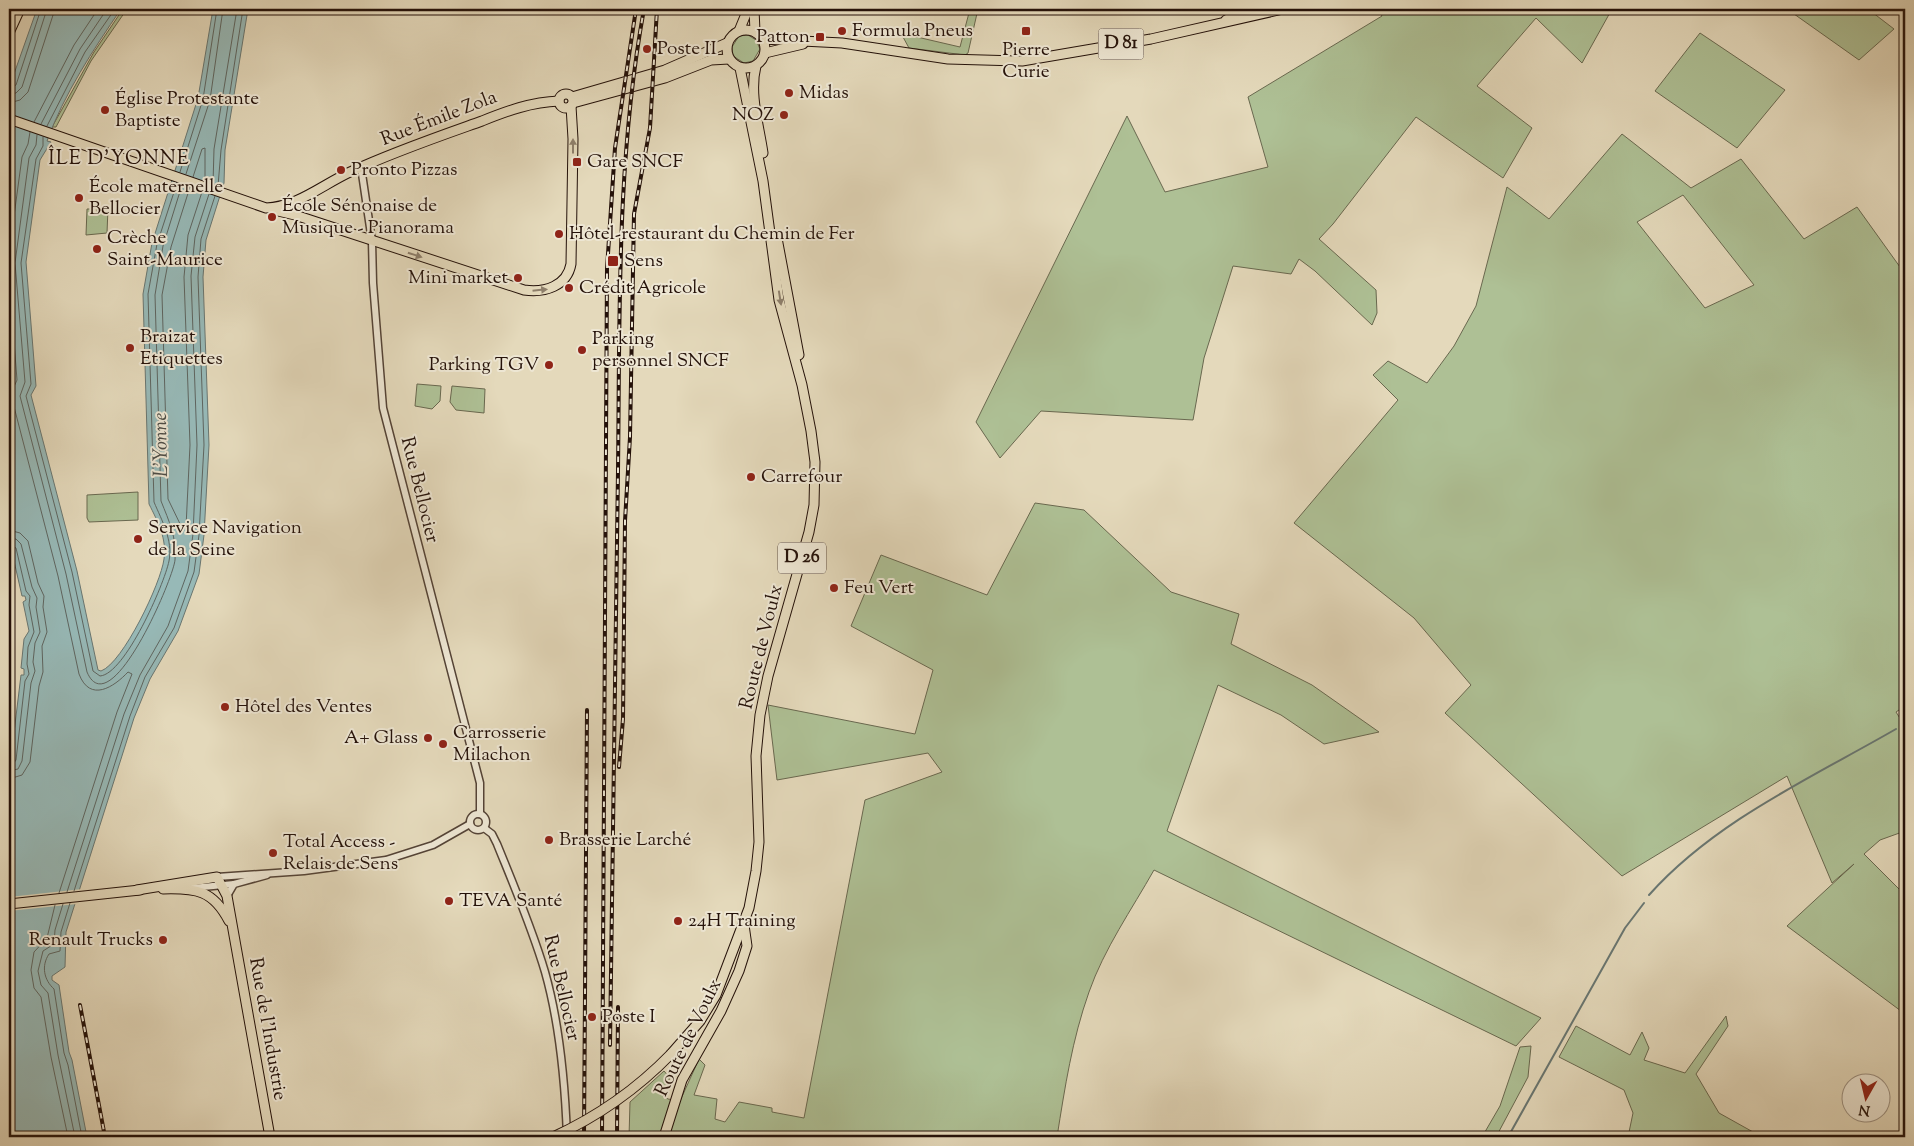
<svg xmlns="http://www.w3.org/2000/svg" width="1914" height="1146" font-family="'Sorts Mill Goudy',serif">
	<rect width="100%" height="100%" fill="#e4d9bb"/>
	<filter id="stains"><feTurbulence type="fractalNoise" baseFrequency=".004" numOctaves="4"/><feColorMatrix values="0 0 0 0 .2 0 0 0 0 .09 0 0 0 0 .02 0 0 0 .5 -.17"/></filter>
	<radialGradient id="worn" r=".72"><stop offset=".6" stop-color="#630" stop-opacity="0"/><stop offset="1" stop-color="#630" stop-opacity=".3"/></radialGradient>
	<g fill="#aec095" stroke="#69684f" fill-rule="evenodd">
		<path d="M123,9h4l-36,52 -35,66h-4l42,-75z"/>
		<path d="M970,9h8l-10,44 -3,2 -56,-7 -6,-11 1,-3 56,13z"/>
		<path d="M1378,9h234l-30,54 -46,-45 -59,68 55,42 -29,50 -87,-61 -83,107 -14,15 57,51 1,23 -5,12 -57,-54 -16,-12 -8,15 -58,-8 -29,92 -11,62 -152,-9 -41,47 -24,-36 151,-306 38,76 103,-25 -20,-70 134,-81z"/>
		<path d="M1787,9h81l26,20 -35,31z"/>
		<path d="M1700,33l85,57 -48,58 -82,-57z"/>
		<path d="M748,35l8,5 4,9 -7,12 -9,2 -11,-7 -1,-9 7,-11z"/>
		<path d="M1622,134l69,54 50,-29 63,80 53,-32 48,67v432l-9,6 9,14v105l-25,9 -16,14 41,41v119l-118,-88 67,-62 -22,19 -45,-107 -165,100 -177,-163 26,-28 -57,-67 -120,-95 104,-123 -25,-25 15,-14 39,22 27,-37 22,-40 31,-119 42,32zM1683,195l71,90 -49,23 -68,-86z"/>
		<path d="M108,208l-1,25 -21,2 1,-26h4v4h6v-4z"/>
		<path d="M417,384l24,2 -1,15 -8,8 -17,-3z"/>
		<path d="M452,386l33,3 -1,24 -28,-3 -6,-8z"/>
		<path d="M138,492v28l-49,2 -2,-4v-23z"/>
		<path d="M1035,503l49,7 87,82 68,22 -8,30 81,41 67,47 -55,12 -43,-29 -63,-30 -51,146 374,187 -25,28 -362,-176c-22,39 -50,79 -65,122 -17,48 -24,95 -32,145h-428l1,-35 34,-31 6,7 -9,16 7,5 12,2 19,-42 6,6 -11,30 23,4 -2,20 10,3 14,-20 33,6v4l32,6 61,-318 77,-28 -14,-19 -151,27 -9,-75 147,29 18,-64 -82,-44 30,-71 106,40z"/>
		<path d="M1726,1016l2,10 -32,48 23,39 43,24h-134l5,-24 -9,-23 -65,-33 17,-31 54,29 12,-23 7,16 -5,12 41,13z"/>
		<path d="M1531,1046l-3,31 -32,60h-14l18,-31 20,-59z"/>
	</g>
	<path fill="#97b9b7" stroke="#697671" d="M37,9h84c-28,41 -57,85 -74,132l4,1 -11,18 -14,102 10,124 -5,9 46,176 21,99 3,1c22,-8 60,-88 63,-112 3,-20 -6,-37 -15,-55l-6,-210 9,-51 46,-145 15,-89h35l-23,141 -1,33 -18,57 -3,37 6,168 -5,90 -5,39 -21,57 -28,48 -16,39 -68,214 -1,35 -13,9v4l7,5 10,67 3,8 15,77h-78v-363l12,-99h3v-6l-3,-1 3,-29 5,-8 -6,-29 3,-2 -1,-4h-3l-13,-57v-451z"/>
	<path fill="#e4d9bb" d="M82,889l-5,15 -68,7v-14z"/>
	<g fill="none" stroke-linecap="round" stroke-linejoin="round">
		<g stroke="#5e6560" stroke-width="1">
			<path d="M9,89l7,-4 25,-76"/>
			<path d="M9,95l7,-2 6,-6 25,-78"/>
			<path d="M9,103l11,-3 8,-8 27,-83"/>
			<path d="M34,122l40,-77 24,-36"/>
			<path d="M41,124l39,-75 27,-40"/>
			<path d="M47,126l38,-74 30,-43"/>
			<path d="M37,135l-1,10 -7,13 -14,105 10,119 -5,14 46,178 21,98c23,54 86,-92 88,-112 2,-22 -6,-39 -14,-59l-6,-206 8,-49 19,-61"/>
			<path d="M43,137v9l-7,13 -15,104 10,121 -5,12 46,176 21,99 7,5c25,-2 64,-91 69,-115 4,-21 -7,-40 -15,-59l-6,-208 9,-50 20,-61"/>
			<path d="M180,172l23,-73 14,-90"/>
			<path d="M186,174l24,-74 13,-91"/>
			<path d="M193,177l9,-28 3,-1v33"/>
			<path d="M213,184l1,-35 23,-140"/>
			<path d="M218,186l3,-36 22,-141"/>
			<path d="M190,187l-19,60 -9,48 6,204 15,31 3,-3 4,-82 -6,-168 4,-42 14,-43"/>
			<path d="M9,253l13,-96 6,-13 2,-12"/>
			<path d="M9,277l8,103 -4,9 -1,10 46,177 21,98c11,29 35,13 49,-2l4,2 -15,38 -58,181"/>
			<path d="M9,530l11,3 8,8 10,42 6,13 -1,11 4,25 -5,14 1,26 -4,14 -9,76 -8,13 -13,4"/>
			<path d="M9,538l7,1 5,5 11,43 5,11 -1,9 4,25 -5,11 -2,19 2,9 -4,12 -9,78 -4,8 -9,2"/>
			<path d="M9,544l7,4 10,43 4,5 -1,9 5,27 -6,15 -1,17 2,10 -4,7 -9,79 -3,4 -4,1"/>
			<path d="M74,891l56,-175 15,-39 29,-49 20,-56 5,-37 5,-90 -6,-168 3,-38 14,-43"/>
			<path d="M67,892l57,-178 16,-39 28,-49 20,-55 5,-37 4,-89 -6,-169 4,-39 14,-43"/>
			<path d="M70,903l-9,29 -1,19 -11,3c-8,12 -5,26 5,35l10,64 4,12 14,72"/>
			<path d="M63,904l-8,26 -1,14 -11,7 -5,20 3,14 7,8 10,62 17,82"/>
			<path d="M55,905l-8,33 -13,14 -3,18 3,18 7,9 10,60 17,80"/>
		</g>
		<g stroke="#697671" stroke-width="2">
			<path d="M1904,724l1,-1"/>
			<path d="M1649,895c66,-74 162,-117 247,-166"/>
			<path d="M1508,1137l117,-209 19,-25"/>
		</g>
		<defs>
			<g id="minor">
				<path d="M361,167l11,74 1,42 10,125 97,375v31"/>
				<circle cx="478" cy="822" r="8"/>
				<path d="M484,828l8,6 5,10c17,42 35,84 48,128 15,53 20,110 22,165"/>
				<path d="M217,877l87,-6 82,-11 47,-15 37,-21"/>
				<path d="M192,888l42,-4"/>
				<path d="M227,896l7,-12 33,-9"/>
			</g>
			<g id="major">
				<path d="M754,9l1,23"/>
				<path d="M1226,20l21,-11"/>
				<circle cx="746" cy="49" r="19"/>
				<path d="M739,31l9,-22"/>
				<path d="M9,33l11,-24"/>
				<path d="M762,39l80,4 106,16 74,2 129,-22 132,-30"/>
				<path d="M765,53l38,-9"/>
				<path d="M756,66c-7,28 3,59 7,87"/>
				<circle cx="566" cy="101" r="7"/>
				<path d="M572,97l93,-27 62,-27"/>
				<path d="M573,103l92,-25 46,-18 18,-1"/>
				<path d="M9,119l257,89c31,-1 56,-23 84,-36 43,-20 87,-35 132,-51 25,-10 49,-19 77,-20"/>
				<path d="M274,210l21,5 229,75c21,3 43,-4 47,-26l2,-125 -2,-33"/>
				<path d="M777,238l22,117"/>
				<path d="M163,889c33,-1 50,1 66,32"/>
				<path d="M137,890l80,-13 10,19 43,241"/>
				<path d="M9,904l131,-14"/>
				<path d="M671,1054l29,-33 16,-26 33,-87 7,-37 3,-29 -3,-86 4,-41 8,-39 41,-144 5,-27 1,-43 -4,-31 -9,-46 -23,-85 -16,-119 -23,-113"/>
				<path d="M664,1137l18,-57 39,-69 18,-40 8,-25 -3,-21"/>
			</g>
		</defs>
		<use href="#minor" stroke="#544336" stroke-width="9"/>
		<use href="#major" stroke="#241109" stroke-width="11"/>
		<use href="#minor" stroke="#ede6d3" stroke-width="6"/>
		<use href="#major" stroke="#e4d9bb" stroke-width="9"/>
		<defs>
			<g id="rail">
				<path d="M619,767l4,-48 2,-198 5,-84 4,-223 16,-86 7,-119"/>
				<path d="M80,1005l25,132"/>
				<path d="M610,1045c3,-191 5,-383 8,-574 2,-155 -2,-309 26,-462"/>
				<path d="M584,1137l3,-427"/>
				<path d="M602,1137l5,-868 8,-121 21,-139"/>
				<path d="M617,1137l1,-130"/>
			</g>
		</defs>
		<use href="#rail" stroke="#241109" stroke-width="4"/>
		<use href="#rail" stroke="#ede6d3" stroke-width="2" stroke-dasharray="5.5" stroke-linecap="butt"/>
		<defs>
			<path id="major-bridge" d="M553,1137c46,-21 83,-47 118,-83"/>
		</defs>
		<use href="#major-bridge" stroke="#241109" stroke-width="11" stroke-linecap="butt"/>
		<use href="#major-bridge" stroke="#e4d9bb" stroke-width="9"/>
	</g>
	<defs><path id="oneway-solid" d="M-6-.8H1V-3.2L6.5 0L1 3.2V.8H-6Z" transform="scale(1.25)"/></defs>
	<g fill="#8e7f6b">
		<use href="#oneway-solid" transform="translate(573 146) rotate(-90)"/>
		<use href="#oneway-solid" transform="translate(415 255) rotate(18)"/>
		<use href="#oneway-solid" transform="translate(540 290) rotate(-6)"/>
		<use href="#oneway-solid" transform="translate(780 298) rotate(81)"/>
	</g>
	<g fill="#8f2418" stroke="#ede6d3" stroke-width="2">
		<circle cx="842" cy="31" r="5"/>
		<rect x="1021" y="26" width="10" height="10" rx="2.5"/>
		<rect x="815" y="32" width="10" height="10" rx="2.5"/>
		<circle cx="647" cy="49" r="5"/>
		<circle cx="789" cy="93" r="5"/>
		<circle cx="105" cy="110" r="5"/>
		<circle cx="784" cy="115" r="5"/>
		<rect x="572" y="157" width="10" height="10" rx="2.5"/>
		<circle cx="341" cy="170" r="5"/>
		<circle cx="79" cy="198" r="5"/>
		<circle cx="272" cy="217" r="5"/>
		<circle cx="559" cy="234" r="5"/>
		<circle cx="97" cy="249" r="5"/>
		<rect x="607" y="255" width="12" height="12" rx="2.5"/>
		<circle cx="518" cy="278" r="5"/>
		<circle cx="569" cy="288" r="5"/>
		<circle cx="130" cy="348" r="5"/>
		<circle cx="582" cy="350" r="5"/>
		<circle cx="549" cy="365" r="5"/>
		<circle cx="751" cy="477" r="5"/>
		<circle cx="138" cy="539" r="5"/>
		<circle cx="834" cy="588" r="5"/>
		<circle cx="225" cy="707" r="5"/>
		<circle cx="428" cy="738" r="5"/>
		<circle cx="443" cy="744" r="5"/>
		<circle cx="549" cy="840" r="5"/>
		<circle cx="273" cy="853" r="5"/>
		<circle cx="449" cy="901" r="5"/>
		<circle cx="678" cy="921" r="5"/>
		<circle cx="163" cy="940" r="5"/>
		<circle cx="592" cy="1017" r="5"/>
	</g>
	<g text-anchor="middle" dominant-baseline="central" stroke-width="4" stroke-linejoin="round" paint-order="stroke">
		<g fill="#ede6d3" stroke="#605146" stroke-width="1">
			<rect x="1098.5" y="28.5" width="45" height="31" rx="4"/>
			<rect x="778" y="542.5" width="48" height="31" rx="4"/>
		</g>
		<g font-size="18" font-weight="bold" fill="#241109">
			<text x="1121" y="44">D 81</text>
			<text x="802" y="558">D 26</text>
		</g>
		<g font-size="19" fill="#241109" stroke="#ede6d3" text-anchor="start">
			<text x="852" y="31">Formula Pneus</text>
			<text x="810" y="37" text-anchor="end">Patton</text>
			<text x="657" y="49">Poste II</text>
			<text x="1026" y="50" text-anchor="middle">Pierre<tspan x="1026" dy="22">Curie</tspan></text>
			<text x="799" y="93">Midas</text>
			<text x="115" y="99">Église Protestante<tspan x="115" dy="22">Baptiste</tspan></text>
			<text x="774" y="115" text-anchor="end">NOZ</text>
			<text x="587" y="162">Gare SNCF</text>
			<text x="351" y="170">Pronto Pizzas</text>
			<text x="89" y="187">École maternelle<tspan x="89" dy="22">Bellocier</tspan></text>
			<text x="282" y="206">École Sénonaise de<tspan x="282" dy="22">Musique - Pianorama</tspan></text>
			<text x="569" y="234">Hôtel-restaurant du Chemin de Fer</text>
			<text x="107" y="238">Crèche<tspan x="107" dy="22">Saint-Maurice</tspan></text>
			<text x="624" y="261">Sens</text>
			<text x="508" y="278" text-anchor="end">Mini market</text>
			<text x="579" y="288">Crédit Agricole</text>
			<text x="140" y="337">Braizat<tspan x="140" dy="22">Etiquettes</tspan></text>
			<text x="592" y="339">Parking<tspan x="592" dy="22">personnel SNCF</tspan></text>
			<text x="539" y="365" text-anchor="end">Parking TGV</text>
			<text x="761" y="477">Carrefour</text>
			<text x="148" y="528">Service Navigation<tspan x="148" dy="22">de la Seine</tspan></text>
			<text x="844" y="588">Feu Vert</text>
			<text x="235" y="707">Hôtel des Ventes</text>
			<text x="453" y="733">Carrosserie<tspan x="453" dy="22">Milachon</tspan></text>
			<text x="418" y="738" text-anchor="end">A+ Glass</text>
			<text x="559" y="840">Brasserie Larché</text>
			<text x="283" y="842">Total Access -<tspan x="283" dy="22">Relais de Sens</tspan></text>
			<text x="459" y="901">TEVA Santé</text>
			<text x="688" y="921">24H Training</text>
			<text x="153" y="940" text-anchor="end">Renault Trucks</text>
			<text x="602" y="1017">Poste I</text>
		</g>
		<g font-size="19" fill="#241109" stroke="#ede6d3">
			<text transform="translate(439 119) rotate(-21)">Rue Émile Zola</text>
			<text transform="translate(419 490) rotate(76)">Rue Bellocier</text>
			<text transform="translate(762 647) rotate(-76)">Route de Voulx</text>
			<text transform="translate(561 988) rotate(77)">Rue Bellocier</text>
			<text transform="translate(267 1029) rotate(80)">Rue de l'Industrie</text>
			<text transform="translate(689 1038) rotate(-64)">Route de Voulx</text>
		</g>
		<g font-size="20" letter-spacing="1" fill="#241109" stroke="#ede6d3">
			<text x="119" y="159">ÎLE D'YONNE</text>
		</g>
		<g font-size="20" font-style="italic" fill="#4c4c46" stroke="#ede6d3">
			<text transform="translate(162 445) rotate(-91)">L'Yonne</text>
		</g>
	</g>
	<rect width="1914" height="1146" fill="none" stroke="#e4d9bb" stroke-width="30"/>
	<rect x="10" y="10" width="1894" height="1126" fill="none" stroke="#241109" stroke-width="2.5"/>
	<rect x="15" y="15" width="1884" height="1116" fill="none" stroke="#241109"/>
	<g transform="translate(1866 1098) rotate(188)"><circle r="24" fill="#ede6d3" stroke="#9d9182"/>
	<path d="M0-4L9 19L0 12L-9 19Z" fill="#8f2418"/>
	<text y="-8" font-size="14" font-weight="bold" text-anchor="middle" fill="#241109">N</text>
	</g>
	<rect width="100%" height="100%" filter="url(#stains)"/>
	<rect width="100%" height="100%" fill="url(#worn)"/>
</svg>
